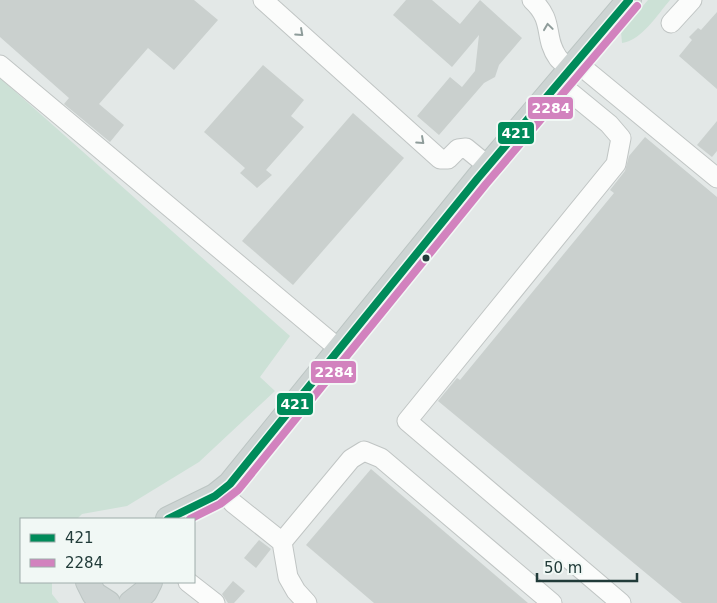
<svg xmlns="http://www.w3.org/2000/svg" width="717" height="603" font-family="'DejaVu Sans',sans-serif">
	<rect width="100%" height="100%" fill="#e3e8e7"/>
	<g fill="#cce1d6">
		<path d="M648,0h22c-13,15 -28,40 -48,43l-1,-11z"/>
		<path d="M0,78l290,258 -30,41 15,14 -76,71 -72,44 -45,8 -5,5h-56v63h31v12l7,9h-59z"/>
	</g>
	<g fill="#cad0ce">
		<path d="M0,0h194l24,20 -44,50 -26,-22 -49,56 25,21 -14,17 -46,-38 5,-6 -69,-61z"/>
		<path d="M406,0h26l28,24 20,-24 42,38 -23,27 -4,12 -11,6 -45,52 -22,-19 33,-39 12,10 13,-16 4,-36 -27,32 -59,-52z"/>
		<path d="M717,12v77l-38,-33 13,-16 -3,-3 9,-9 3,2z"/>
		<path d="M263,65l41,35 -13,16 13,11 -38,43 6,5 -15,13 -17,-15 5,-5 -41,-36z"/>
		<path d="M353,113l51,45 -111,127 -51,-44z"/>
		<path d="M717,121v30l-5,6 -15,-12z"/>
		<path d="M645,137l72,60v406h-35l-244,-202 19,-23 3,2 154,-187 -4,-3 15,-19 4,-15z"/>
		<path d="M371,469l34,29 123,105h-154l-68,-58z"/>
		<path d="M259,540l12,9 -15,19 -12,-10z"/>
		<path d="M233,581l12,10 -11,12h-6l-6,-9z"/>
	</g>
	<g fill="none" stroke-linecap="round" stroke-linejoin="round">
		<defs>
			<g id="minor">
				<path d="M263,0l177,159h8l10,-10 8,-1 22,18"/>
				<path d="M532,0c23,21 11,37 26,58 3,4 9,7 12,11"/>
				<path d="M671,23l21,-23"/>
				<path d="M576,62l141,116"/>
				<path d="M0,65l338,283"/>
				<path d="M559,83l50,41 12,14 -5,26 -209,257 214,182"/>
				<path d="M223,491l10,12 49,39 6,35 8,14 11,12"/>
				<path d="M282,542l69,-83 13,-8 17,7 171,145"/>
				<path d="M188,582l27,21"/>
			</g>
			<g id="major">
				<path d="M168,519l47,-23 15,-12 248,-306 151,-178"/>
				<path d="M88,582l6,12 14,9"/>
				<path d="M131,603l14,-11 5,-10"/>
			</g>
		</defs>
		<use href="#minor" stroke="#c0c5c4" stroke-width="21"/>
		<use href="#major" stroke="#bcc5c3" stroke-width="26"/>
		<use href="#minor" stroke="#fbfcfb" stroke-width="19"/>
		<use href="#major" stroke="#cdd4d3" stroke-width="24"/>
		<defs>
			<path id="bus-1" d="M168,519l47,-23 15,-12 248,-306 151,-178"/>
			<path id="bus-2" d="M190,519l30,-15 18,-14 248,-306 151,-178"/>
		</defs>
		<use href="#bus-1" stroke="#f1f8f5" stroke-width="11"/>
		<use href="#bus-2" stroke="#f1f8f5" stroke-width="11"/>
		<use href="#bus-1" stroke="#008b5a" stroke-width="8"/>
		<use href="#bus-2" stroke="#d282be" stroke-width="8"/>
	</g>
	<defs><path id="oneway-chevron" d="M-2-3.5L2.5 0L-2 3.5" fill="none" stroke-width="1.6" stroke-linecap="round" stroke-linejoin="round" transform="scale(1.25)"/></defs>
	<g stroke="#8e9c9a">
		<use href="#oneway-chevron" transform="translate(548 27) rotate(-98)"/>
		<use href="#oneway-chevron" transform="translate(300 33) rotate(42)"/>
		<use href="#oneway-chevron" transform="translate(421 141) rotate(42)"/>
	</g>
	<circle fill="#213b39" stroke="#f1f8f5" stroke-width="2" cx="426" cy="258" r="4.5"/>
	<g stroke="#f1f8f5" stroke-width="2">
		<rect x="527" y="96" width="47" height="24" rx="5" fill="#d282be"/>
		<rect x="497" y="121" width="38" height="24" rx="5" fill="#008b5a"/>
		<rect x="310" y="360" width="47" height="24" rx="5" fill="#d282be"/>
		<rect x="276" y="392" width="38" height="24" rx="5" fill="#008b5a"/>
	</g>
	<g font-size="14" text-anchor="middle" font-weight="bold" fill="#fff">
		<text x="551" y="113">2284</text>
		<text x="516" y="138">421</text>
		<text x="334" y="377">2284</text>
		<text x="295" y="409">421</text>
	</g>
	<rect x="20" y="518" width="175" height="65" fill="#f1f8f5" stroke="#9eacaa"/>
	<rect x="30" y="534" width="25" height="8" fill="#008b5a" stroke="#9eacaa"/>
	<text x="65" y="543" font-size="15" fill="#213b39">421</text>
	<rect x="30" y="559" width="25" height="8" fill="#d282be" stroke="#9eacaa"/>
	<text x="65" y="568" font-size="15" fill="#213b39">2284</text>
	<path d="M537 573v8h100v-8" fill="none" stroke="#213b39" stroke-width="2.5"/>
	<text x="544" y="573" font-size="15" fill="#213b39" stroke="#f1f8f5" stroke-width="4" paint-order="stroke">50 m</text>
</svg>
